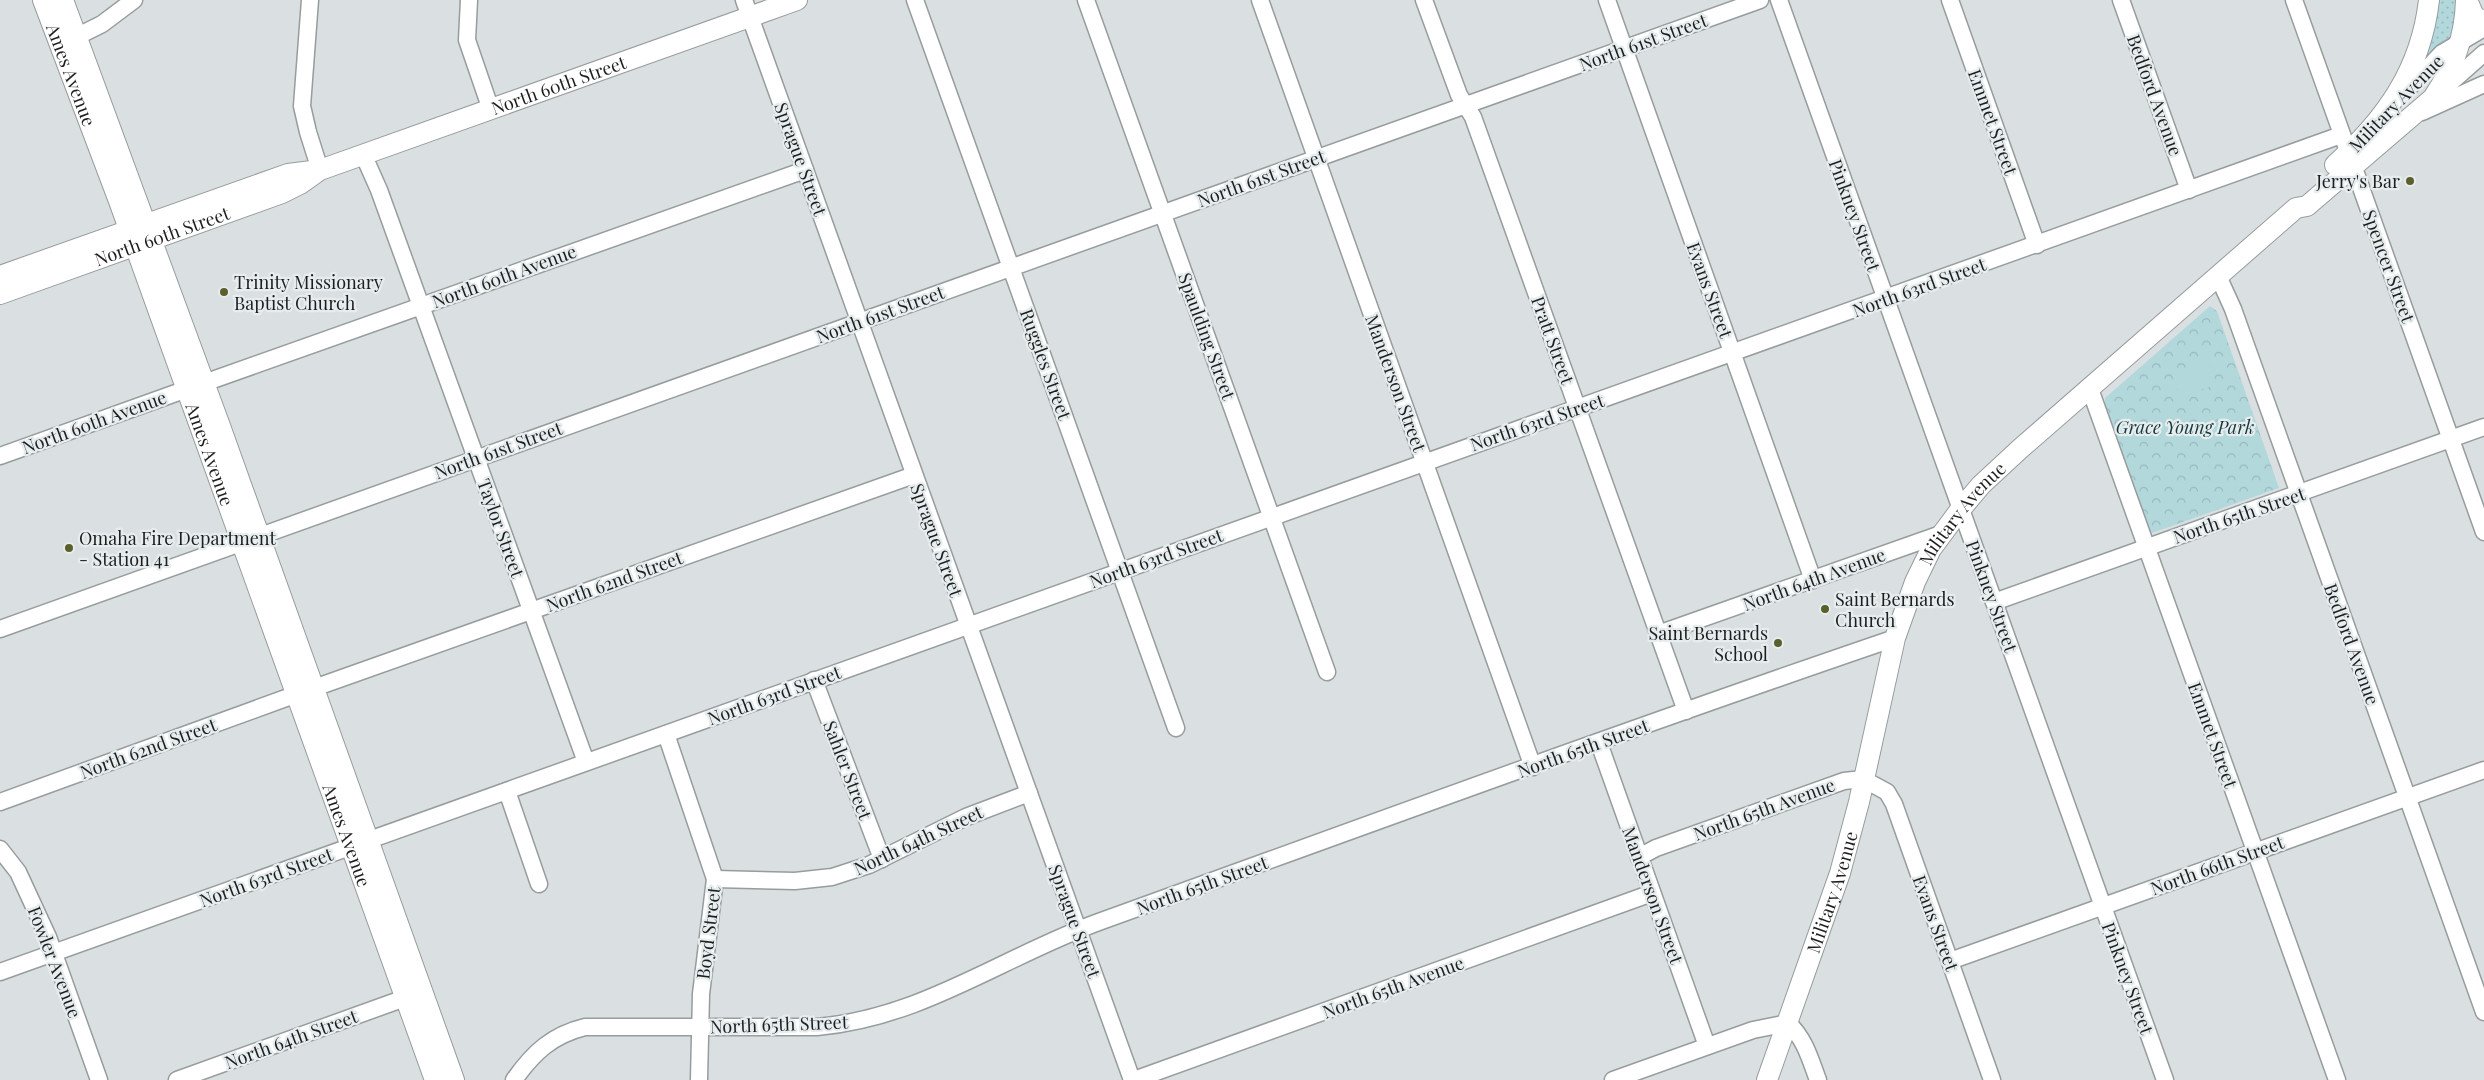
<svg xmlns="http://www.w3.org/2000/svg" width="2484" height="1080" font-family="'Playfair Display',serif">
	<defs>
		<pattern id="grass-dots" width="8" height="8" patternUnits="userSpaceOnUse" patternTransform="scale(1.25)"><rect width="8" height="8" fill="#b2d8dc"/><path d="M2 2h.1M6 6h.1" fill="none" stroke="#99b9bc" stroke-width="1.8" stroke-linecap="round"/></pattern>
		<pattern id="park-crowns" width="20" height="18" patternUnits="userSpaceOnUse" patternTransform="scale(1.25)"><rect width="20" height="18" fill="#b2d8dc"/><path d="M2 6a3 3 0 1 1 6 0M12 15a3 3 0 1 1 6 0" fill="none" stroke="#99b9bc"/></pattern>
	</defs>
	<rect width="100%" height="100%" fill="#dae0e1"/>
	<path fill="url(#grass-dots)" d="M2436,0h23l-3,36 -38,33z"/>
	<path fill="url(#park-crowns)" d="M2210,306l7,5 62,177 -127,45 -5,-8 -42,-119v-8z"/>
	<path fill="#b2d8dc" d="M2208,359l9,25 -37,13 -7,-19 3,-7z"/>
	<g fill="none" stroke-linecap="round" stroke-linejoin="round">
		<defs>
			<g id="minor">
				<path d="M310,0l-8,106 6,26 12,38"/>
				<path d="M469,0l-2,40 24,70"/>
				<path d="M744,0l388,1080"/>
				<path d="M915,0l261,728"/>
				<path d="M1086,0l241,672"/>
				<path d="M1260,0l273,767"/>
				<path d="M1424,0l35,95 14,22 213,594"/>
				<path d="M1607,0l206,580"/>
				<path d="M1779,0l386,1080"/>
				<path d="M1950,0l87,245"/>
				<path d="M2121,0l68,190"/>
				<path d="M2294,0l190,532"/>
				<path d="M66,42l36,-18 32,-24"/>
				<path d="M2440,92l44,-39"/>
				<path d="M2400,97l42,-44 42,-25"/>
				<path d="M2422,112l62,-28"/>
				<path d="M363,154l16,36 207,572"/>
				<path d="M2218,276l15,33 251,703"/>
				<path d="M204,383l601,-213"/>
				<path d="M2090,389l247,691"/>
				<path d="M0,456l187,-67"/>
				<path d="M1994,602l490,-175"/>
				<path d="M0,629l1760,-629"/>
				<path d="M1658,634l283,-100"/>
				<path d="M814,680l68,179"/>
				<path d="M314,688l600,-213"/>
				<path d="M666,734l49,145 -14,115 -2,86"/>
				<path d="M1599,743l108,303"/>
				<path d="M507,791l32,93"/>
				<path d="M0,802l297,-108"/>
				<path d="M0,849l18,23 30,65 51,143"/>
				<path d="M1639,857l17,-9 188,-67 19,-2 24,13 7,12 98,276"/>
				<path d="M715,879l80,2 37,-4 37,-12 97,-48 63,-24"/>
				<path d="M1950,961l534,-191"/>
				<path d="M0,972l2341,-837"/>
				<path d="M177,1080l228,-82"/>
				<path d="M514,1080c19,-27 38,-45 71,-53h232c104,-9 184,-69 279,-104 266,-96 532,-194 799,-285"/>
				<path d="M1134,1080l518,-187"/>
				<path d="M1613,1080l140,-50 35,-7c17,16 22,36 30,57"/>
			</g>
			<g id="major">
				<path id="s1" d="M43,0l76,201 316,879"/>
				<path d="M63,0l157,426 234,654"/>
				<path d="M2467,0l7,16 10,6"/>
				<path d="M2335,165c51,-46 86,-95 94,-165"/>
				<path id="s2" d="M0,276l288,-102 32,-4 477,-170"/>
				<path id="s3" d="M0,294l282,-101 18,-9 17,-12"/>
				<path id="s4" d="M1767,1080l73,-207 19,-71 36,-164 20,-56 16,-33 29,-39 21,-25 40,-37 275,-240 11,-2 126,-108c21,-31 32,-61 33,-98"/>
			</g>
		</defs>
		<use href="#minor" stroke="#979c9d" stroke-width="19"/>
		<use href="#major" stroke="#979c9d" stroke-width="22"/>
		<use href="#minor" stroke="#fff" stroke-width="16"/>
		<use href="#major" stroke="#fff" stroke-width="20"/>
	</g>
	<g fill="#5b5f2c" stroke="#e7edee" stroke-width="2">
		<circle cx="2410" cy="181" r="5"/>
		<circle cx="224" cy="292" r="5"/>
		<circle cx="69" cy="548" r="5"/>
		<circle cx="1825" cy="609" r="5"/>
		<circle cx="1778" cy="643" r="5"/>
	</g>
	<g text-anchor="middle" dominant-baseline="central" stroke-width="4.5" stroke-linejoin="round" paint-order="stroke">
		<g font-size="18" fill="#1d1f1f" stroke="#e7edee">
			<text transform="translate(1643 42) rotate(-20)">North 61st Street</text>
			<text stroke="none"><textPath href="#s1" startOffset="80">Ames Avenue</textPath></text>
			<text stroke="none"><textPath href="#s2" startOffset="591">North 60th Street</textPath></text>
			<text transform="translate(2155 95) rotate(70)">Bedford Avenue</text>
			<text transform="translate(2396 103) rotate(-46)">Military Avenue</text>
			<text transform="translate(1993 122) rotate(70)">Emmet Street</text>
			<text transform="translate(801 159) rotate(70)">Sprague Street</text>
			<text transform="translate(1261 178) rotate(-20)">North 61st Street</text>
			<text transform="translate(1855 215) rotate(70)">Pinkney Street</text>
			<text stroke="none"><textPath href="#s3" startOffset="172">North 60th Street</textPath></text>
			<text transform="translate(2389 266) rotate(70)">Spencer Street</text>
			<text transform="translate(504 276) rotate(-20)">North 60th Avenue</text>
			<text transform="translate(1919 287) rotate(-20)">North 63rd Street</text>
			<text transform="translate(1710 290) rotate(70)">Evans Street</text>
			<text transform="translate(880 314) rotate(-20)">North 61st Street</text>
			<text transform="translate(1207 336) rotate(70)">Spaulding Street</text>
			<text transform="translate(1553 340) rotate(70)">Pratt Street</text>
			<text transform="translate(1046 364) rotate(70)">Ruggles Street</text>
			<text transform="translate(1396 383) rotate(70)">Manderson Street</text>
			<text transform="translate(94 422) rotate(-20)">North 60th Avenue</text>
			<text transform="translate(1537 422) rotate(-19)">North 63rd Street</text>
			<text transform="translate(498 450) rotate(-20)">North 61st Street</text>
			<text stroke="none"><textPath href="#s1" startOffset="484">Ames Avenue</textPath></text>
			<text stroke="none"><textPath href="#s4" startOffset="604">Military Avenue</textPath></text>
			<text transform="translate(2239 515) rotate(-19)">North 65th Street</text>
			<text transform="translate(501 528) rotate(70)">Taylor Street</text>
			<text transform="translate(937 540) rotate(70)">Sprague Street</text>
			<text transform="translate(1156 558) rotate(-20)">North 63rd Street</text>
			<text transform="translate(1814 579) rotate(-20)">North 64th Avenue</text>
			<text transform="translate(614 581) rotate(-20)">North 62nd Street</text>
			<text transform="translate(1992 596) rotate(70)">Pinkney Street</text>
			<text transform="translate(2352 644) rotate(70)">Bedford Avenue</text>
			<text transform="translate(774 695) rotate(-20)">North 63rd Street</text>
			<text transform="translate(2213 735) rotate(70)">Emmet Street</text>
			<text transform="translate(148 748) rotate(-20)">North 62nd Street</text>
			<text transform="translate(1583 748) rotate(-20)">North 65th Street</text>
			<text transform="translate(848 770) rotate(69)">Sahler Street</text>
			<text transform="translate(1764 809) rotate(-20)">North 65th Avenue</text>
			<text stroke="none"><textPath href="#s1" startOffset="889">Ames Avenue</textPath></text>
			<text transform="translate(918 840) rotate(-25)">North 64th Street</text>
			<text transform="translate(2217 865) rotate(-20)">North 66th Street</text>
			<text transform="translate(266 877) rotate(-20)">North 63rd Street</text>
			<text transform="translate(1202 885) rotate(-20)">North 65th Street</text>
			<text stroke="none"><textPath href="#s4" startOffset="199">Military Avenue</textPath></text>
			<text transform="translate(1653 895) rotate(70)">Manderson Street</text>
			<text transform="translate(1075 921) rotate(70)">Sprague Street</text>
			<text transform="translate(1936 923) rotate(70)">Evans Street</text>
			<text transform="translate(708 933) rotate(-83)">Boyd Street</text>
			<text transform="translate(55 962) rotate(69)">Fowler Avenue</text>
			<text transform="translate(2128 978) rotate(70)">Pinkney Street</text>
			<text transform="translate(1393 987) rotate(-20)">North 65th Avenue</text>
			<text transform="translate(779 1024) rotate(-2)">North 65th Street</text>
			<text transform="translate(291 1039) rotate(-20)">North 64th Street</text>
		</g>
		<g font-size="18" fill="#1d1f1f" stroke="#e7edee" text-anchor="start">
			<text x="2400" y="181" text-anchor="end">Jerry's Bar</text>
			<text x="234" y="282">Trinity Missionary<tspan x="234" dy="21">Baptist Church</tspan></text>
			<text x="79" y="538">Omaha Fire Department<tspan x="79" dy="21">- Station 41</tspan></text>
			<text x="1835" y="599">Saint Bernards<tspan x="1835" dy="21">Church</tspan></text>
			<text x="1768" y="633" text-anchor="end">Saint Bernards<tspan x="1768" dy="21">School</tspan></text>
		</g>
		<g font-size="18" font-style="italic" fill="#143a3e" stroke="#e7edee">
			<text x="2185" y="427">Grace Young Park</text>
		</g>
	</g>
</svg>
